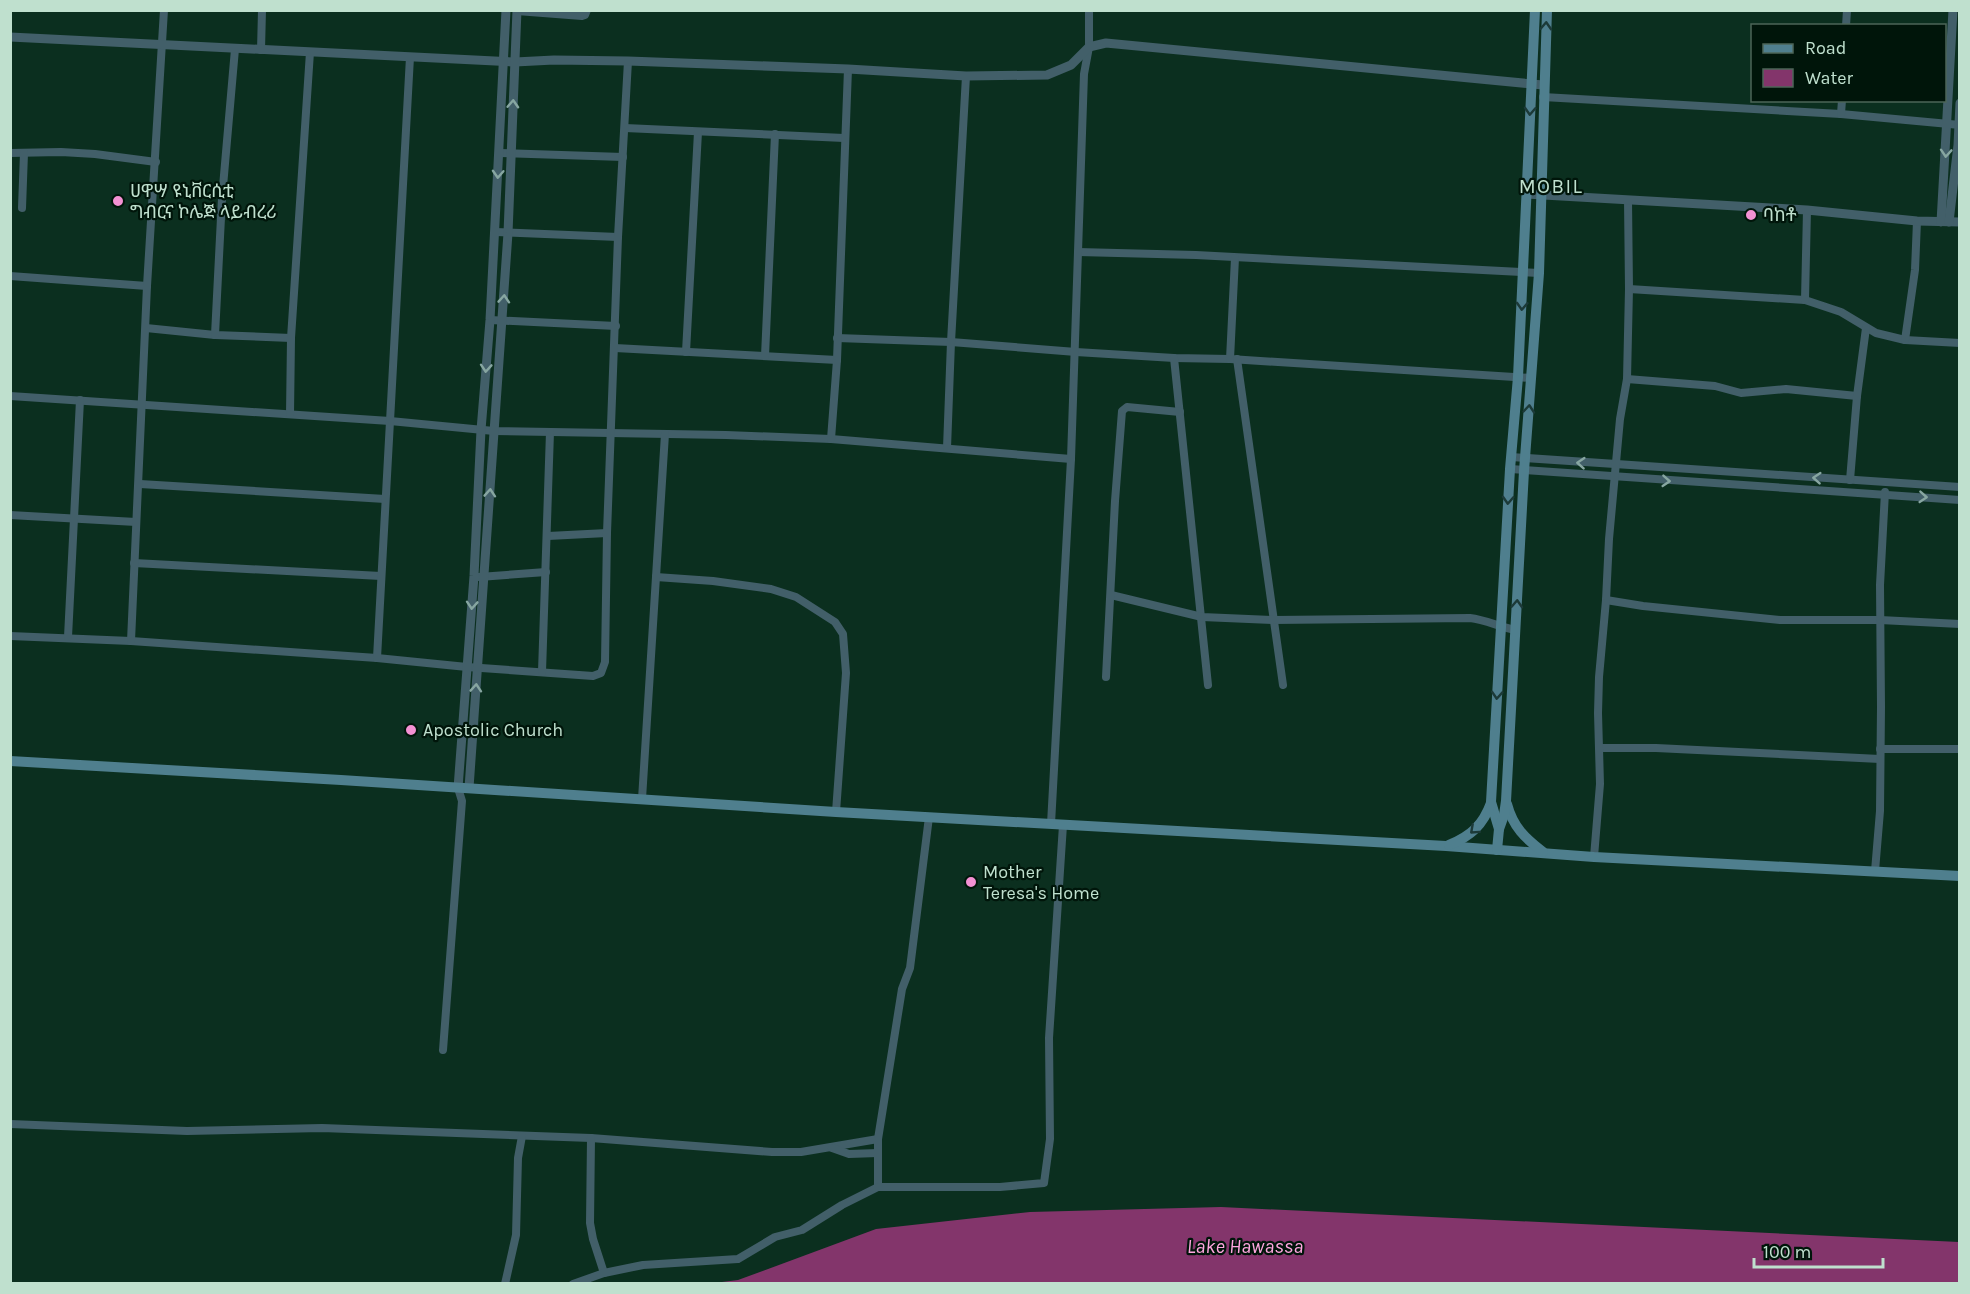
<svg xmlns="http://www.w3.org/2000/svg" width="1970" height="1294" font-family="Karla,'Noto Sans Ethiopic',sans-serif">
	<rect width="100%" height="100%" fill="#0b2f1f"/>
	<path fill="#83356b" d="M1221,1207l738,35v41h-1245l24,-3 138,-51 154,-17z"/>
	<g fill="none" stroke-linecap="round" stroke-linejoin="round">
		<g stroke="#425f69" stroke-width="8">
			<path d="M517,11l65,5 3,-1 2,-5"/>
			<path d="M1846,26l1,-16"/>
			<path d="M261,50l1,-40"/>
			<path d="M1543,97l298,17 119,11"/>
			<path d="M1841,114l1,-14"/>
			<path d="M625,128l219,10"/>
			<path d="M10,153l51,-1 34,2 61,8"/>
			<path d="M499,153l124,4"/>
			<path d="M22,208l2,-55"/>
			<path d="M495,232l123,5"/>
			<path d="M1078,252l118,3 343,18"/>
			<path d="M10,276l137,10"/>
			<path d="M1629,289l176,11 36,12 35,21 29,7 55,3"/>
			<path d="M1805,300l2,-90"/>
			<path d="M490,320l126,6"/>
			<path d="M146,328l69,7 76,3"/>
			<path d="M215,335l7,-137 13,-149"/>
			<path d="M837,338l114,4 125,10 98,6 56,1 301,19"/>
			<path d="M1905,340l10,-70 2,-49"/>
			<path d="M615,348l222,12"/>
			<path d="M686,352l12,-220"/>
			<path d="M765,356l10,-222"/>
			<path d="M1174,358l34,327"/>
			<path d="M1230,359l5,-101"/>
			<path d="M1237,359l46,326"/>
			<path d="M1627,379l88,7 26,7 45,-4 71,7"/>
			<path d="M10,396l380,25 104,10 232,4 105,4 240,20"/>
			<path d="M290,414l1,-76 19,-286"/>
			<path d="M831,439l6,-79 11,-291"/>
			<path d="M947,448l4,-106 15,-266"/>
			<path d="M1511,457l449,30"/>
			<path d="M1510,469l450,31"/>
			<path d="M1850,480l7,-84 9,-68"/>
			<path d="M140,484l245,15"/>
			<path d="M10,515l126,7"/>
			<path d="M548,536l59,-3"/>
			<path d="M134,563l247,13"/>
			<path d="M479,577l67,-5"/>
			<path d="M656,577l57,4 58,8 25,8 39,25 8,12 3,39 -10,139"/>
			<path d="M1111,595l91,22 71,3 197,-2c16,2 30,9 46,12"/>
			<path d="M1606,600l37,6 137,14h100l80,4"/>
			<path d="M10,636l121,5 246,17 90,9 126,9 8,-3 4,-11 2,-129 11,-296 10,-176"/>
			<path d="M68,637l12,-237"/>
			<path d="M131,641l16,-355 17,-276"/>
			<path d="M377,658l33,-601"/>
			<path d="M542,672l8,-240"/>
			<path d="M1106,677l9,-176 7,-90 5,-4 53,5"/>
			<path d="M1600,748h56l224,11"/>
			<path d="M1880,749h80"/>
			<path d="M642,799l23,-365"/>
			<path d="M1051,824l20,-365 13,-385 5,-27v-37"/>
			<path d="M1594,857l6,-73 -2,-71 1,-36 7,-77 3,-61 11,-120 7,-40 2,-90 -1,-89"/>
			<path d="M1875,871l5,-60 1,-104 -1,-122 5,-93"/>
			<path d="M443,1050l19,-249 -4,-13"/>
			<path d="M10,1124l177,7 135,-3 269,10 181,14h29l77,-13"/>
			<path d="M591,1138l-1,85 3,16 11,34"/>
			<path d="M832,1148l17,6 29,-1"/>
			<path d="M878,1187v-48l24,-150 8,-21 19,-151"/>
			<path d="M505,1284l11,-49 2,-77 4,-22"/>
			<path d="M573,1284l31,-11 39,-8 95,-6 37,-22 27,-7 40,-25 36,-18h122l44,-4 6,-44 -1,-101 14,-213"/>
		</g>
		<g stroke="#425f69" stroke-width="9">
			<path d="M10,37l505,25 39,-2 74,1 220,8 118,7 81,-1 24,-10 18,-18 17,-4 437,42"/>
			<path d="M1526,194l281,16 110,11 43,1"/>
			<path d="M1941,222l12,-212"/>
			<path d="M1949,222l9,-77 2,-42"/>
			<path d="M458,788l16,-212 7,-146 9,-110 16,-310"/>
			<path d="M469,788l39,-555 9,-223"/>
		</g>
		<g stroke="#4f7f8e" stroke-width="10">
			<path d="M10,761l331,19 495,32 610,34 148,11 366,19"/>
			<path d="M1507,804c6,23 18,34 36,48"/>
			<path d="M1499,829l-8,-27 19,-333 8,-92 17,-367"/>
			<path d="M1449,845c22,-9 34,-20 42,-42"/>
			<path d="M1497,850l2,-21 5,-14 2,-14 18,-330 15,-198 8,-263"/>
		</g>
	</g>
	<defs><path id="oneway-chevron" d="M-2-3.5L2.5 0L-2 3.5" fill="none" stroke-width="1.6" stroke-linecap="round" stroke-linejoin="round" transform="scale(1.5)"/></defs>
	<g stroke="#1c3a38">
		<use href="#oneway-chevron" transform="translate(1546 26) rotate(-87)"/>
		<use href="#oneway-chevron" transform="translate(1530 111) rotate(93)"/>
		<use href="#oneway-chevron" transform="translate(1522 306) rotate(93)"/>
		<use href="#oneway-chevron" transform="translate(1529 409) rotate(-85)"/>
		<use href="#oneway-chevron" transform="translate(1508 500) rotate(93)"/>
		<use href="#oneway-chevron" transform="translate(1517 604) rotate(-87)"/>
		<use href="#oneway-chevron" transform="translate(1497 695) rotate(94)"/>
		<use href="#oneway-chevron" transform="translate(1474 830) rotate(138)"/>
	</g>
	<g stroke="#87a6a1">
		<use href="#oneway-chevron" transform="translate(513 104) rotate(-87)"/>
		<use href="#oneway-chevron" transform="translate(1946 153) rotate(94)"/>
		<use href="#oneway-chevron" transform="translate(498 174) rotate(93)"/>
		<use href="#oneway-chevron" transform="translate(504 299) rotate(-86)"/>
		<use href="#oneway-chevron" transform="translate(486 368) rotate(94)"/>
		<use href="#oneway-chevron" transform="translate(1581 463) rotate(-176)"/>
		<use href="#oneway-chevron" transform="translate(1817 478) rotate(-176)"/>
		<use href="#oneway-chevron" transform="translate(1666 481) rotate(4)"/>
		<use href="#oneway-chevron" transform="translate(490 493) rotate(-86)"/>
		<use href="#oneway-chevron" transform="translate(1923 497) rotate(4)"/>
		<use href="#oneway-chevron" transform="translate(472 605) rotate(94)"/>
		<use href="#oneway-chevron" transform="translate(476 688) rotate(-86)"/>
	</g>
	<g fill="#f491d3" stroke="#00150a" stroke-width="2">
		<circle cx="118" cy="201" r="6"/>
		<circle cx="1751" cy="215" r="6"/>
		<circle cx="411" cy="730" r="6"/>
		<circle cx="971" cy="882" r="6"/>
	</g>
	<g text-anchor="middle" dominant-baseline="central" stroke-width="4.5" stroke-linejoin="round" paint-order="stroke">
		<g font-size="18" fill="#bfe0ce" stroke="#00150a" text-anchor="start">
			<text x="130" y="191">ሀዋሣ ዩኒቨርሲቲ<tspan x="130" dy="21">ግብርና ኮሌጅ ላይብረሪ</tspan></text>
			<text x="1763" y="215">ባከቶ</text>
			<text x="423" y="730">Apostolic Church</text>
			<text x="983" y="872">Mother<tspan x="983" dy="21">Teresa's Home</tspan></text>
		</g>
		<g font-size="20" letter-spacing="1.5" fill="#bfe0ce" stroke="#00150a">
			<text x="1551" y="186">MOBIL</text>
		</g>
		<g font-size="20" font-style="italic" fill="#fea6df" stroke="#00150a">
			<text x="1245" y="1246">Lake Hawassa</text>
		</g>
	</g>
	<rect width="1970" height="1294" fill="none" stroke="#bfe0ce" stroke-width="24"/>
	<rect x="1751" y="24" width="195" height="78" fill="#00150a" stroke="#4c6658" stroke-width="1.5"/>
	<rect x="1763" y="44" width="30" height="9" fill="#4f7f8e" stroke="#4c6658" stroke-width="1.5"/>
	<text x="1805" y="54" font-size="18" fill="#bfe0ce">Road</text>
	<rect x="1763" y="69" width="30" height="18" fill="#83356b" stroke="#4c6658" stroke-width="1.5"/>
	<text x="1805" y="84" font-size="18" fill="#bfe0ce">Water</text>
	<path d="M1754 1258v9h129v-9" fill="none" stroke="#bfe0ce" stroke-width="3"/>
	<text x="1763" y="1258" font-size="18" fill="#bfe0ce" stroke="#00150a" stroke-width="4.5" paint-order="stroke">100 m</text>
</svg>
